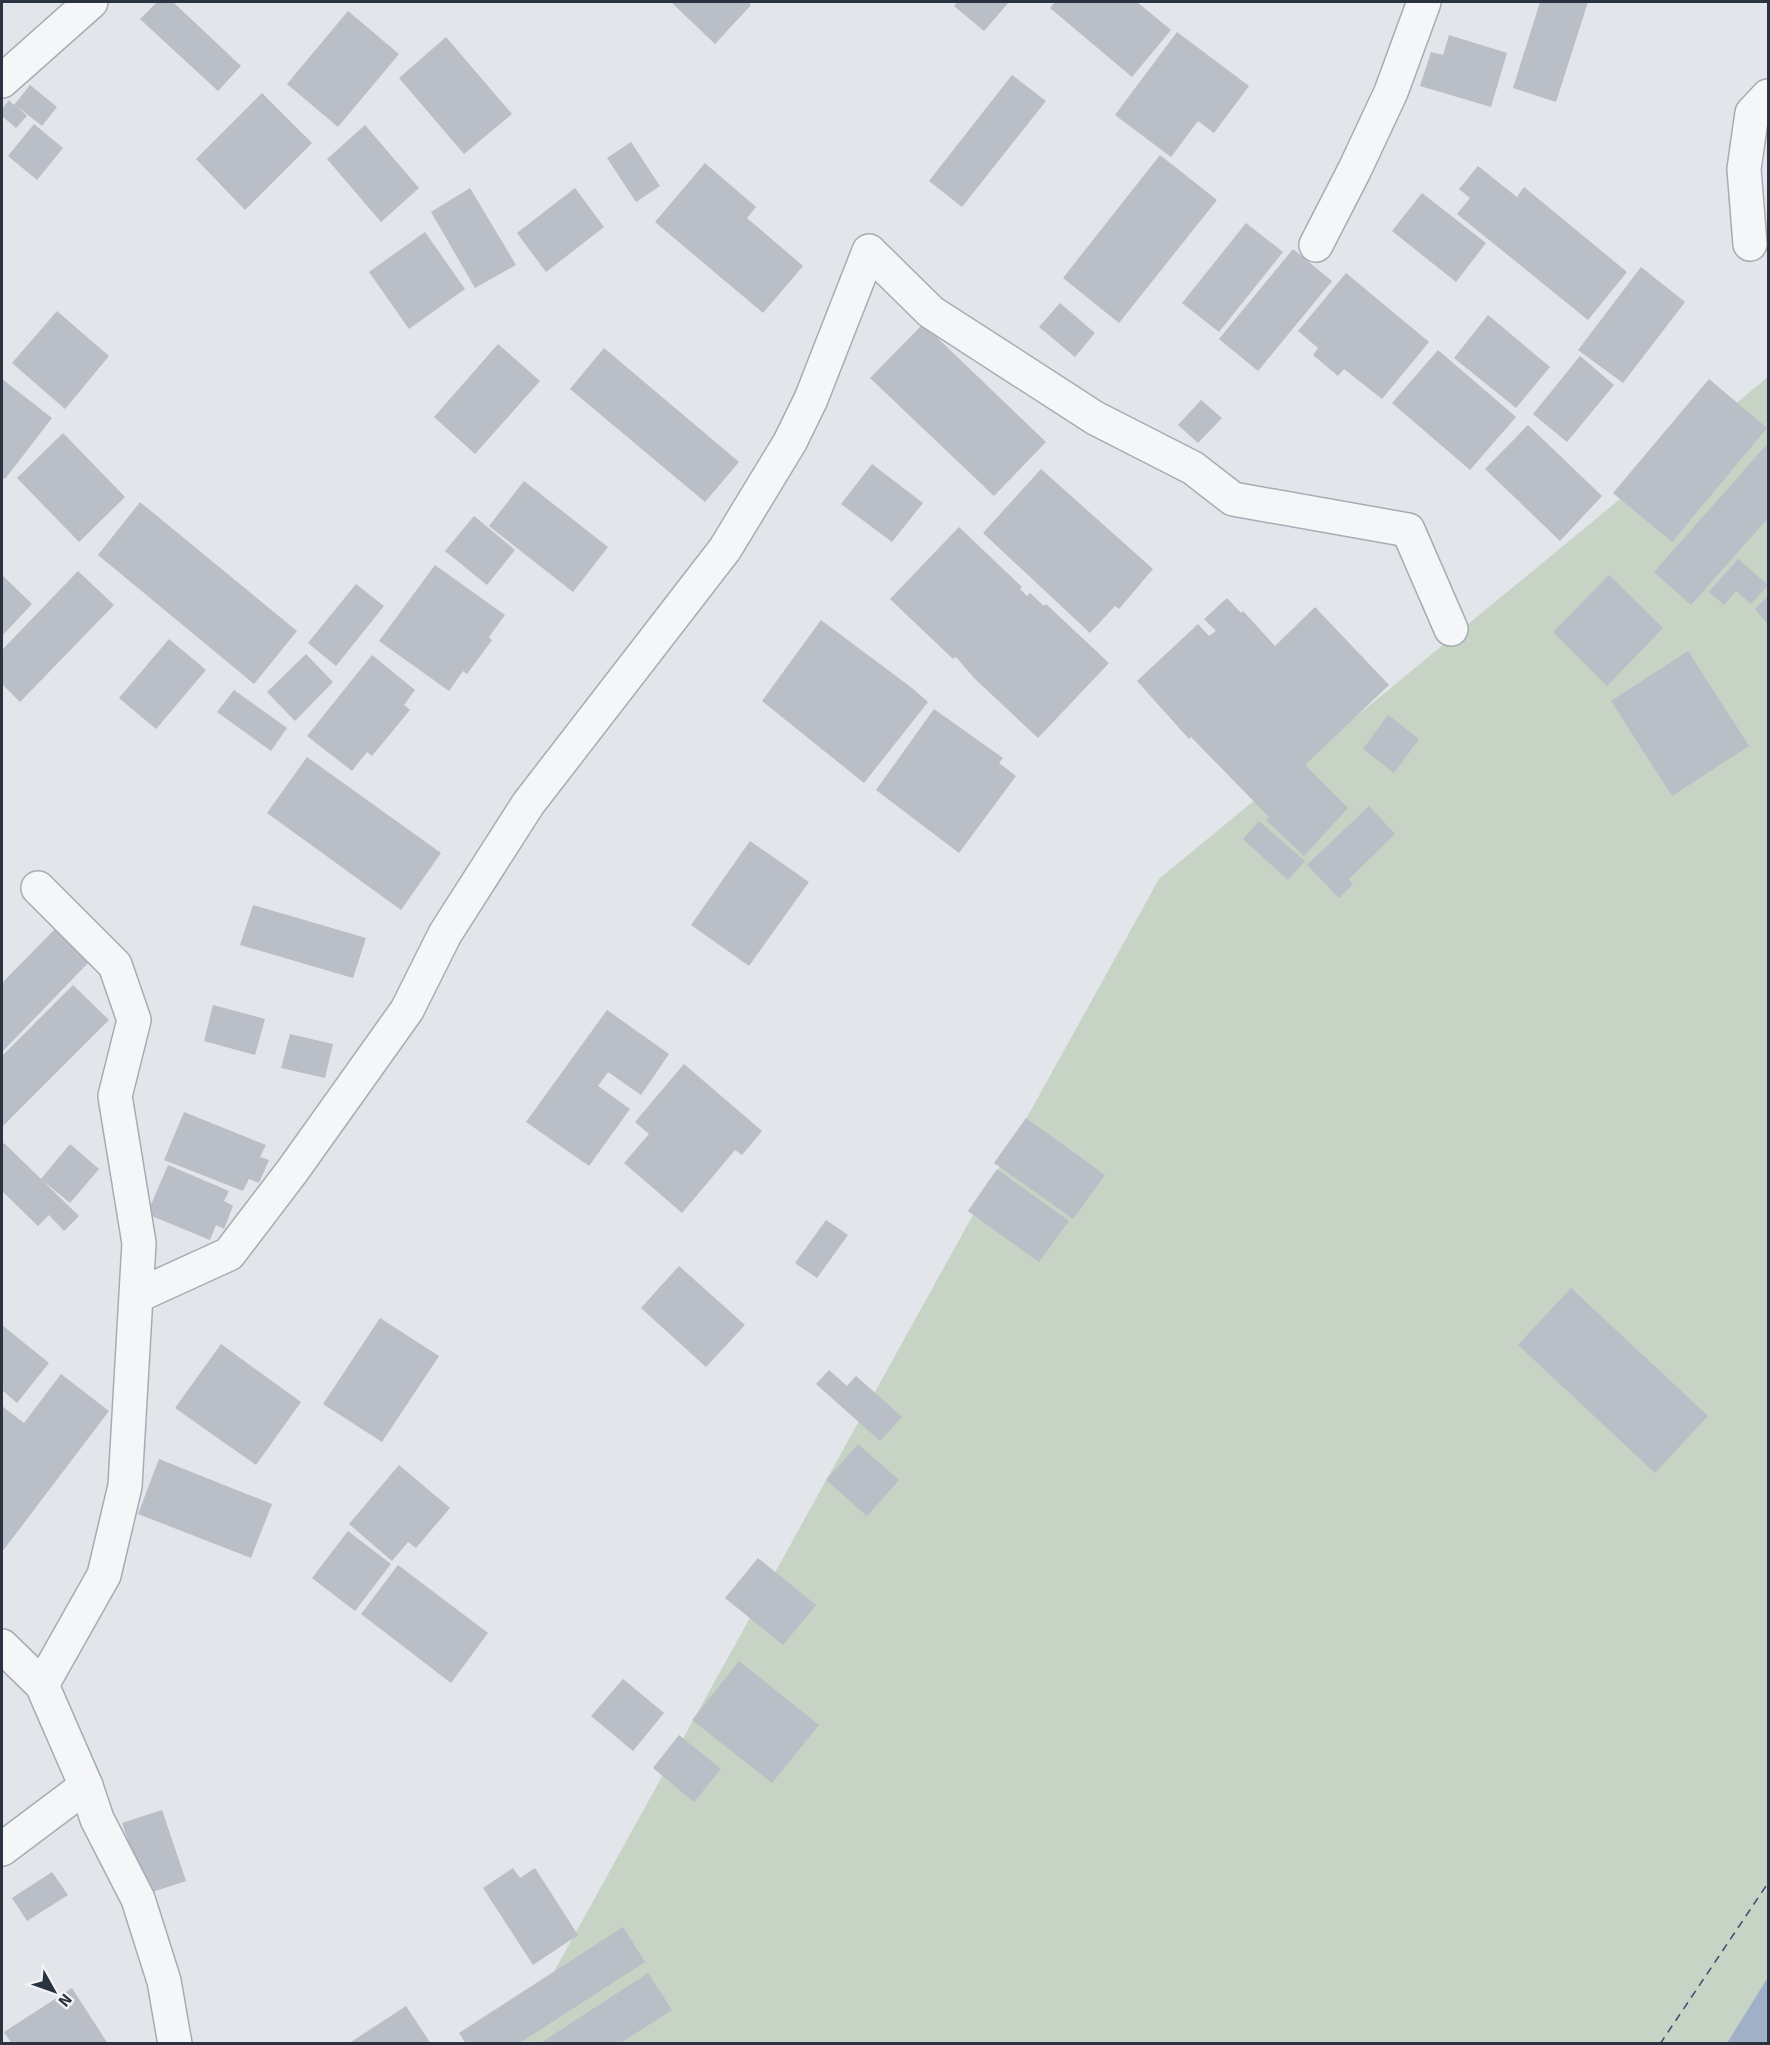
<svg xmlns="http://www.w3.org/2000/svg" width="1770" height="2045" font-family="Signika,sans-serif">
	<rect width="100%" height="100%" fill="#e2e5ea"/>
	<path fill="#c7d3c4" d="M1768,377v1600l-41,66 -1213,1 645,-1165z"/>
	<path fill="#a0b0c7" d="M1768,1977v66h-41z"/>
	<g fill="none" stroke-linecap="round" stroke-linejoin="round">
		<path stroke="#384e71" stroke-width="1.5" stroke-dasharray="8 6" stroke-linecap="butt" d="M1660,2044l108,-161"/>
	</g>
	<g fill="#babec6">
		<path d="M157,2h16l68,64 -23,25 -78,-72z"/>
		<path d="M671,2h77l3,3 -36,39z"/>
		<path d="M957,2h52l-25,29 -30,-25z"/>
		<path d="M1055,2h82l34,28 -39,47 -82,-69z"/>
		<path d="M1540,2h48l-32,100 -43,-14z"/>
		<path d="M348,11l51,43 -61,73 -51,-43z"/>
		<path d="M1177,32l72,54 -35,47 -16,-12 -27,36 -56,-42z"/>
		<path d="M1449,35l58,18 -16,54 -71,-21 11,-34 12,3z"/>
		<path d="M446,37l66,77 -48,40 -65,-76z"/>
		<path d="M1012,75l34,26 -84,106 -33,-26z"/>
		<path d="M30,85l27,22 -15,19 -24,-19 9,9 -11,12 -14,-12v-7l7,-9 5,5z"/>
		<path d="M262,93l50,50 -67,67 -49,-51z"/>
		<path d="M34,124l29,24 -26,32 -29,-24z"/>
		<path d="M365,125l54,63 -38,34 -54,-63z"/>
		<path d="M631,142l29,44 -24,16 -29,-44z"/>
		<path d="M1160,155l57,45 -98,123 -56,-45z"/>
		<path d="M705,163l51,44 -9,11 56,48 -40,47 -108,-91z"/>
		<path d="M1478,166l39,31 7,-10 103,85 -39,48 -131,-106 13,-16 -11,-9z"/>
		<path d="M470,188l46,77 -41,23 -44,-76z"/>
		<path d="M575,188l29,39 -58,45 -29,-39z"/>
		<path d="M1422,193l64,50 -30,39 -64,-51z"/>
		<path d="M1246,223l37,29 -64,80 -37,-29z"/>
		<path d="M425,232l40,57 -56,40 -40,-57z"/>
		<path d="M1293,249l39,32 -74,90 -39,-32z"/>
		<path d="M1641,267l44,35 -62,81 -45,-33z"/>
		<path d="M1346,273l83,69 -47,57 -38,-30 -6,7 -25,-21 5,-7 -20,-17z"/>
		<path d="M1060,303l35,30 -20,24 -36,-30z"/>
		<path d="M57,311l52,45 -44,53 -53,-46z"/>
		<path d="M1488,315l62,52 -34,41 -62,-50z"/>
		<path d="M923,324l123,118 -52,54 -124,-118z"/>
		<path d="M498,344l42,37 -65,73 -41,-37z"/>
		<path d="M604,348l135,114 -34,40 -135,-113z"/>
		<path d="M1438,350l78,67 -46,53 -78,-67z"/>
		<path d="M1580,356l34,29 -47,57 -34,-28z"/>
		<path d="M2,379l50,39 -47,61 -3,-2z"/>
		<path d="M1709,379l58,49 -95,114 -59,-49z"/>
		<path d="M1201,400l21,18 -24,25 -20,-18z"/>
		<path d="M1528,425l74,71 -42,45 -75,-72z"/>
		<path d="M63,433l62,64 -46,45 -62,-64z"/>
		<path d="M1768,443v75l-77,87 -37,-33z"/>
		<path d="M872,464l51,39 -31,39 -51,-38z"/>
		<path d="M1041,469l112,100 -34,40 -4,-3 -25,27 -107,-100z"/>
		<path d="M524,481l84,66 -35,45 -84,-66z"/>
		<path d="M140,502l157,129 -43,53 -156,-129z"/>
		<path d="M474,516l41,34 -28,35 -42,-34z"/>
		<path d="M959,527l63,60 -2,2 7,7 3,-3 14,13 2,-2 63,59 -71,75 -63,-59 -19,-22 -3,2 -63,-60z"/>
		<path d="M1738,559l30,26 -17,19 -15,-13 -12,14 -15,-13z"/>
		<path d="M435,565l70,50 -16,22 3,3 -25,34 -4,-3 -14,20 -70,-50z"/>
		<path d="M78,571l36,34 -94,97 -18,-18v-34z"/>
		<path d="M2,575l30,29 -30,32z"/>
		<path d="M1609,575l54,53 -56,58 -54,-54z"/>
		<path d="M356,584l28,22 -48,60 -28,-23z"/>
		<path d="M1768,596v28l-13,-15z"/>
		<path d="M1227,598l14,15 2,-2 32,35 40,-39 74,78 -84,80 43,43 -44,48 -38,-36 3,-3 -78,-80 -2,2 -52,-58 61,-57 11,12 7,-5 -12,-12z"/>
		<path d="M821,620l91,68 16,14 -64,81 -102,-82z"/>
		<path d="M169,639l37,31 -50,59 -37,-31z"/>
		<path d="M1688,651l61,95 -77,50 -61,-95z"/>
		<path d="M306,654l27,28 -38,39 -28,-29z"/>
		<path d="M372,655l43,35 -11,15 6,5 -38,46 -5,-4 -15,19 -45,-35z"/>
		<path d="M234,690l53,38 -16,23 -54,-39z"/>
		<path d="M934,709l69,49 -4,5 17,13 -57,77 -83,-63z"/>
		<path d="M1388,715l31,24 -25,34 -31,-24z"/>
		<path d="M307,757l134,96 -40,57 -134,-97z"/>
		<path d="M1369,806l26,28 -46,45 4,5 -14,14 -32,-33z"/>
		<path d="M1259,821l46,40 -17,19 -45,-41z"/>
		<path d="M750,841l59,41 -60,84 -58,-41z"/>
		<path d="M253,905l113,33 -13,40 -113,-33z"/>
		<path d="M55,929l34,33 -87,90v-69z"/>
		<path d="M73,985l36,35 -107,107v-71z"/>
		<path d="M213,1005l52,14 -10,36 -51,-14z"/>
		<path d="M607,1010l62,44 -28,41 -33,-23 -10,14 32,23 -41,57 -63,-44z"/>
		<path d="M290,1034l43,10 -8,34 -44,-10z"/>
		<path d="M684,1064l78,67 -20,24 -7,-5 -53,63 -58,-50 25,-29 -14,-12z"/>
		<path d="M184,1112l82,33 -6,12 9,3 -10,23 -10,-4 -6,12 -79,-31z"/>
		<path d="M1026,1118l79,57 -32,44 -79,-56z"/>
		<path d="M4,1143l37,36 29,-35 29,25 -29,34 -28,-23 37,36 -15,15 -15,-16 -11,11 -36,-35v-45z"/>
		<path d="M168,1165l61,26 -5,10 9,5 -9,23 -8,-4 -6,15 -63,-26z"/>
		<path d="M997,1169l72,52 -30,41 -71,-51z"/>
		<path d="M826,1220l22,15 -31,43 -22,-15z"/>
		<path d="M679,1266l66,59 -39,42 -65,-59z"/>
		<path d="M1571,1288l137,128 -53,57 -137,-128z"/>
		<path d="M380,1318l59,38 -57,86 -59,-38z"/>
		<path d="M2,1325l47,38 -32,40 -15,-13z"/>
		<path d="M221,1344l80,58 -45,63 -81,-57z"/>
		<path d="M829,1370l18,16 9,-10 46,41 -22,24 -64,-57z"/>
		<path d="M61,1374l48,37 -107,141v-146l22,17z"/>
		<path d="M858,1444l41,36 -32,36 -41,-36z"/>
		<path d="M159,1459l113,45 -21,54 -113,-44z"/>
		<path d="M399,1465l51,43 -34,40 -8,-6 -16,19 -43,-37z"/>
		<path d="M348,1531l43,33 -36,47 -43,-33z"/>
		<path d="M758,1558l58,47 -33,40 -58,-47z"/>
		<path d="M398,1565l90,68 -37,50 -90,-69z"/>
		<path d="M739,1661l80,64 -47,58 -80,-63z"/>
		<path d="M623,1679l41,34 -31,38 -42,-35z"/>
		<path d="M679,1735l42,34 -27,33 -41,-34z"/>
		<path d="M162,1810l24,71 -40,13 -24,-71z"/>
		<path d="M513,1868l7,10 15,-10 43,67 -45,30 -50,-77z"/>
		<path d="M52,1872l16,23 -41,26 -15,-23z"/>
		<path d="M623,1927l22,35 -127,82h-52l-7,-11z"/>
		<path d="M648,1973l24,37 -53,34h-80z"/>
		<path d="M72,1988l36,56h-96l-8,-12z"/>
		<path d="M406,2006l25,38h-83z"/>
	</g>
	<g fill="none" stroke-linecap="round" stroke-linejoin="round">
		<defs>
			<g id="minor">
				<path d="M2,81l89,-79"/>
				<path d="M1750,244l-6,-75 8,-56 16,-17"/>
				<path d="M1316,245l39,-76 36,-77 33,-90"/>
				<path d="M38,888l77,77 19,55 -19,76 24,147 -14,243 -21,89 -62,110"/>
				<path d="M137,1296l92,-42 64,-84 114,-160 38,-76 83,-130 197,-255 65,-107 21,-43 58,-148 62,61 164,106 98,50 40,31 175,31 43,99"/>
				<path d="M2,1646l40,39 44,101 11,33 41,80 26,82 11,63"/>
				<path d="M2,1849l84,-63"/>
			</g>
		</defs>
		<use href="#minor" stroke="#a7acb4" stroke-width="36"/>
		<use href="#minor" stroke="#f5f6f8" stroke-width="33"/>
	</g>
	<rect width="1770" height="2045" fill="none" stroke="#2b3240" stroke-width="6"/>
	<g transform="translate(54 1991) rotate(130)" stroke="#f2f4f7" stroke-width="4.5" paint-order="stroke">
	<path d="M0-4.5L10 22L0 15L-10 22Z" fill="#2b3240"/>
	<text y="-9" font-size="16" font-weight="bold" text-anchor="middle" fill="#2b3240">N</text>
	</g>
</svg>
